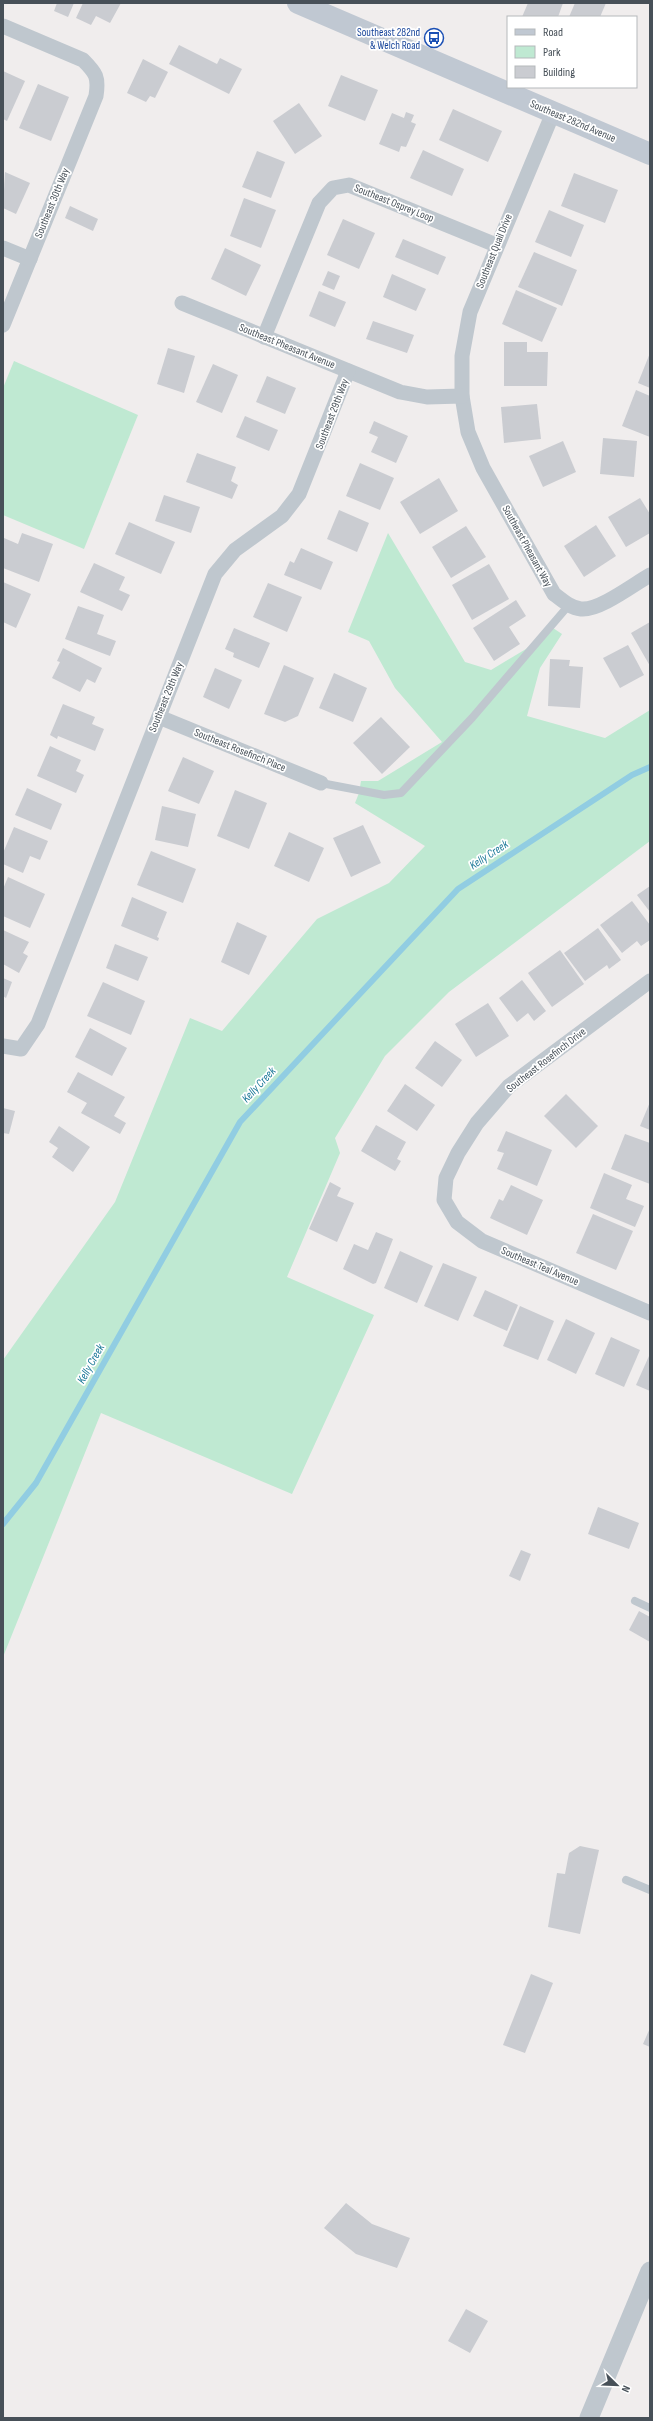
<svg xmlns="http://www.w3.org/2000/svg" width="653" height="2421" font-family="'Sofia Sans Condensed',sans-serif">
	<rect width="100%" height="100%" fill="#f0eded"/>
	<g fill="#bfe9d2">
		<path d="M14,361l124,54 -54,134 -81,-34v-127z"/>
		<path d="M388,533l77,129 26,8 35,-21 27,-21 9,6 -22,34 -13,48 78,22 45,-28v131l-201,151 -64,64 -50,82 5,15 -53,124 87,38 -82,179 -191,-81 -98,244v-297l112,-158 75,-184 32,13 95,-112 72,-36 36,-37 -70,-43 4,-10 2,-12h17l64,-39 -47,-54 -26,-47 -21,-9z"/>
	</g>
	<g fill="none" stroke-linecap="round" stroke-linejoin="round">
		<path stroke="#91cde2" stroke-width="6" d="M3,1524l33,-41 204,-361 218,-233 174,-114 18,-8"/>
	</g>
	<g fill="#caccd1">
		<path d="M57,3h17l-6,14 -14,-6z"/>
		<path d="M83,3h38l-11,20 -14,-7 -5,9 -15,-7z"/>
		<path d="M528,3h35l-5,14h-36z"/>
		<path d="M575,3h31l-6,14h-31z"/>
		<path d="M179,45l38,19 3,-6 22,11 -13,25 -60,-30z"/>
		<path d="M143,59l25,13 -13,26 -5,-2 -4,6 -19,-9z"/>
		<path d="M3,71l22,10 -18,40 -4,-2z"/>
		<path d="M341,75l37,15 -13,31 -37,-15z"/>
		<path d="M38,84l31,13 -18,44 -32,-13z"/>
		<path d="M299,103l23,33 -27,18 -22,-33z"/>
		<path d="M453,109l49,22 -14,31 -49,-22z"/>
		<path d="M406,112l8,3 -3,7 5,2 -10,23 -5,-1 -2,6 -20,-8 13,-31 12,5z"/>
		<path d="M423,150l41,19 -12,27 -42,-18z"/>
		<path d="M257,151l28,11 -14,36 -29,-11z"/>
		<path d="M5,172l25,11 -14,31 -13,-6z"/>
		<path d="M574,173l44,17 -13,33 -44,-17z"/>
		<path d="M244,198l32,12 -15,38 -31,-12z"/>
		<path d="M70,206l28,13 -5,12 -28,-13z"/>
		<path d="M549,210l35,15 -13,32 -36,-15z"/>
		<path d="M343,219l32,14 -16,36 -32,-14z"/>
		<path d="M403,239l43,18 -8,18 -43,-18z"/>
		<path d="M225,248l36,17 -15,31 -35,-17z"/>
		<path d="M534,252l43,18 -15,36 -44,-19z"/>
		<path d="M328,271l12,5 -6,14 -12,-5z"/>
		<path d="M392,274l34,15 -10,22 -33,-14z"/>
		<path d="M516,290l41,18 -15,34 -40,-18z"/>
		<path d="M319,291l27,11 -11,25 -26,-11z"/>
		<path d="M373,321l41,14 -7,18 -41,-14z"/>
		<path d="M504,342h23v10h21l-1,34h-43z"/>
		<path d="M168,348l27,8 -11,37 -27,-9z"/>
		<path d="M650,353v35l-12,-5z"/>
		<path d="M213,364l25,11 -16,38 -26,-11z"/>
		<path d="M267,376l29,12 -11,26 -29,-12z"/>
		<path d="M636,390l14,6v41l-28,-11z"/>
		<path d="M537,404l4,35 -37,4 -3,-36z"/>
		<path d="M245,416l33,14 -9,21 -33,-14z"/>
		<path d="M374,421l34,15 -12,27 -25,-11 7,-15 -9,-4z"/>
		<path d="M603,438l34,3 -3,36 -34,-3z"/>
		<path d="M563,441l13,31 -33,15 -14,-31z"/>
		<path d="M197,453l39,14 -5,14 7,4 -6,14 -46,-17z"/>
		<path d="M360,463l34,15 -14,32 -34,-14z"/>
		<path d="M439,478l19,33 -38,23 -20,-32z"/>
		<path d="M164,495l36,12 -9,26 -36,-12z"/>
		<path d="M640,498l10,16v19l-24,14 -18,-30z"/>
		<path d="M339,510l30,13 -12,29 -30,-13z"/>
		<path d="M129,522l46,20 -14,32 -46,-20z"/>
		<path d="M596,525l20,31 -32,21 -20,-31z"/>
		<path d="M466,526l20,31 -35,21 -19,-31z"/>
		<path d="M22,533l31,11 -14,38 -36,-14 1,-30 14,6z"/>
		<path d="M301,548l32,14 -12,28 -37,-15 6,-14 4,2z"/>
		<path d="M94,563l31,14 -6,13 11,5 -8,16 -42,-19z"/>
		<path d="M489,564l20,35 -37,21 -20,-35z"/>
		<path d="M3,582l28,12 -15,34 -13,-6z"/>
		<path d="M268,583l34,14 -15,35 -34,-15z"/>
		<path d="M516,600l10,16 -17,11 11,17 -26,17 -21,-33z"/>
		<path d="M78,606l26,9 -7,19 19,7 -6,15 -45,-17z"/>
		<path d="M650,622v44l-19,-33z"/>
		<path d="M234,628l36,15 -11,25 -26,-11 1,-4 -9,-4z"/>
		<path d="M628,645l16,30 -24,13 -17,-30z"/>
		<path d="M63,648l39,20 -7,15 -8,-4 -7,13 -28,-14 8,-16 -3,-1z"/>
		<path d="M550,659l20,1 -1,6 14,1 -3,41 -32,-2z"/>
		<path d="M284,665l30,13 -16,38 -13,6 -21,-8z"/>
		<path d="M215,668l27,12 -13,29 -26,-12z"/>
		<path d="M334,673l33,15 -14,34 -34,-14z"/>
		<path d="M63,704l32,13 -3,7 12,5 -9,22 -37,-15 -1,3 -7,-4z"/>
		<path d="M381,717l29,30 -28,27 -29,-31z"/>
		<path d="M50,746l31,14 -5,11 8,4 -8,18 -39,-17z"/>
		<path d="M183,757l31,14 -15,33 -31,-13z"/>
		<path d="M27,788l35,16 -11,26 -36,-15z"/>
		<path d="M235,790l32,13 -18,46 -32,-13z"/>
		<path d="M162,806l34,8 -8,33 -33,-7z"/>
		<path d="M363,825l18,38 -30,14 -18,-39z"/>
		<path d="M14,827l34,14 -8,19 -10,-4 -7,17 -20,-9v-11z"/>
		<path d="M289,832l35,16 -15,34 -35,-16z"/>
		<path d="M151,851l45,18 -13,34 -46,-18z"/>
		<path d="M8,877l37,17 -15,34 -27,-12v-27z"/>
		<path d="M650,886v26l-13,-17z"/>
		<path d="M132,897l35,15 -10,25 2,1 -1,3 -37,-15z"/>
		<path d="M632,901l18,24v15l-9,6 -4,-5 -15,12 -22,-28z"/>
		<path d="M237,922l30,14 -18,39 -28,-13z"/>
		<path d="M598,928l23,32 -12,9 -2,-4 -22,16 -21,-28z"/>
		<path d="M3,930l26,12 -6,11 5,3 -9,17 -16,-9z"/>
		<path d="M115,944l33,13 -10,24 -32,-13z"/>
		<path d="M560,950l24,34 -32,23 -24,-34z"/>
		<path d="M3,978l9,4 -6,16 -3,-2z"/>
		<path d="M522,980l24,31 -12,10 -6,-8 -11,9 -18,-24z"/>
		<path d="M103,982l42,19 -14,34 -44,-19z"/>
		<path d="M488,1003l21,33 -33,21 -21,-33z"/>
		<path d="M90,1028l37,20 -15,28 -37,-19z"/>
		<path d="M435,1041l27,19 -20,27 -27,-19z"/>
		<path d="M78,1072l47,25 -11,19 12,7 -6,11 -39,-21 6,-10 -20,-11z"/>
		<path d="M405,1084l30,21 -18,26 -30,-20z"/>
		<path d="M566,1094l32,32 -22,22 -32,-32z"/>
		<path d="M650,1102v28l-10,-4z"/>
		<path d="M3,1108l12,3 -6,23 -6,-1z"/>
		<path d="M376,1125l30,17 -9,17 4,2 -6,10 -34,-20z"/>
		<path d="M59,1126l31,21 -17,25 -21,-15 6,-9 -9,-6z"/>
		<path d="M506,1131l46,19 -15,36 -40,-17 7,-16 -7,-2z"/>
		<path d="M625,1134l25,9v41l-39,-15z"/>
		<path d="M604,1173l28,12 -6,14 18,7 -9,21 -45,-19z"/>
		<path d="M330,1182l11,6 -4,8 17,7 -17,39 -28,-13z"/>
		<path d="M511,1185l32,15 -16,35 -37,-17 9,-19 4,2z"/>
		<path d="M593,1214l40,17 -17,39 -40,-17z"/>
		<path d="M376,1232l17,7 -17,44 -3,1 -30,-15 11,-25 14,6z"/>
		<path d="M400,1251l33,15 -16,37 -33,-15z"/>
		<path d="M443,1263l34,14 -19,44 -34,-15z"/>
		<path d="M485,1290l33,15 -11,26 -34,-15z"/>
		<path d="M520,1306l34,15 -16,39 -35,-14z"/>
		<path d="M566,1319l29,14 -19,41 -29,-14z"/>
		<path d="M611,1337l29,13 -16,37 -29,-13z"/>
		<path d="M649,1356h1v35l-14,-6z"/>
		<path d="M598,1507l41,16 -10,26 -41,-15z"/>
		<path d="M521,1550l10,4 -11,27 -11,-5z"/>
		<path d="M639,1611l11,6v25l-21,-12z"/>
		<path d="M580,1846l19,4 -19,84 -32,-7 9,-54 8,1 4,-21z"/>
		<path d="M531,1974l22,9 -28,70 -22,-8z"/>
		<path d="M650,2028v19l-7,-3z"/>
		<path d="M346,2203l26,21 38,14 -13,30 -41,-14 -32,-26z"/>
		<path d="M466,2309l22,12 -18,32 -22,-12z"/>
	</g>
	<g fill="none" stroke-linecap="round" stroke-linejoin="round">
		<g stroke="#bfc7ce" stroke-width="8">
			<path d="M321,783l63,12 17,-2 71,-75 97,-113"/>
			<path d="M635,1601l15,7"/>
			<path d="M626,1880l24,10"/>
		</g>
		<g stroke="#bfc7ce" stroke-width="15">
			<path d="M3,26l80,34c13,13 16,17 13,36l-93,229"/>
			<path d="M553,113l-83,199 -8,44v40l6,36 15,36 71,126c9,7 17,14 27,15 18,2 53,-25 69,-34"/>
			<path d="M3,248l27,11"/>
			<path d="M182,303l218,89 27,5 35,-1"/>
			<path d="M264,337l55,-134 14,-15 16,-3 147,60"/>
			<path d="M159,717l162,66"/>
			<path d="M650,981l-141,105 -32,37 -19,30 -12,25 -2,22 13,22 25,19 168,72"/>
			<path d="M3,1046l18,3 17,-25 177,-450 20,-24 47,-34 17,-22 49,-123"/>
		</g>
		<path stroke="#bfc7ce" stroke-width="19" d="M589,2418l61,-147"/>
		<path stroke="#c0c8d2" stroke-width="22" d="M298,3l352,151"/>
	</g>
	<defs>
		<symbol id="bus-ring" viewBox="-11 -11 22 22"><circle r="9.5" fill="#fff" stroke="#1a4fb4" stroke-width="1.5"/><path d="M-5-6H5V4H4V6H2V4H-2V6H-4V4H-5ZM-3.5-4V0h7V-4ZM-3.5 1.2v1.5H-2V1.2ZM2 1.2v1.5H3.5V1.2Z" fill="#1a4fb4"/></symbol>
	</defs>
	<g fill-rule="evenodd">
		<use href="#bus-ring" x="423" y="27" width="22" height="22"/>
	</g>
	<g text-anchor="middle" dominant-baseline="central" stroke-width="3.5" stroke-linejoin="round" paint-order="stroke">
		<g font-size="11" fill="#164399" stroke="#fff" text-anchor="end">
			<text x="420" y="32">Southeast 282nd<tspan x="420" dy="13">&amp; Welch Road</tspan></text>
		</g>
		<g font-size="11" fill="#475058" stroke="#fff">
			<text transform="translate(573 121) rotate(23)">Southeast 282nd Avenue</text>
			<text transform="translate(52 203) rotate(-68)">Southeast 30th Way</text>
			<text transform="translate(394 203) rotate(22)">Southeast Osprey Loop</text>
			<text transform="translate(494 251) rotate(-68)">Southeast Quail Drive</text>
			<text transform="translate(287 346) rotate(22)">Southeast Pheasant Avenue</text>
			<text transform="translate(332 414) rotate(-69)">Southeast 29th Way</text>
			<text transform="translate(527 546) rotate(61)">Southeast Pheasant Way</text>
			<text transform="translate(166 697) rotate(-68)">Southeast 29th Way</text>
			<text transform="translate(240 750) rotate(22)">Southeast Rosefinch Place</text>
			<text transform="translate(546 1060) rotate(-38)">Southeast Rosefinch Drive</text>
			<text transform="translate(540 1266) rotate(23)">Southeast Teal Avenue</text>
		</g>
		<g font-size="12" font-style="italic" fill="#1b7898" stroke="#fff">
			<text transform="translate(489 855) rotate(-33)">Kelly Creek</text>
			<text transform="translate(259 1085) rotate(-47)">Kelly Creek</text>
			<text transform="translate(91 1364) rotate(-61)">Kelly Creek</text>
		</g>
	</g>
	<rect width="653" height="2421" fill="none" stroke="#475058" stroke-width="8"/>
	<rect x="507" y="16" width="130" height="72" fill="#ffffff" stroke="#b5b9bc"/>
	<rect x="515" y="29" width="20" height="6" fill="#c0c8d2" stroke="#b5b9bc"/>
	<text x="543" y="36" font-size="12" fill="#475058">Road</text>
	<rect x="515" y="46" width="20" height="12" fill="#bfe9d2" stroke="#b5b9bc"/>
	<text x="543" y="56" font-size="12" fill="#475058">Park</text>
	<rect x="515" y="66" width="20" height="12" fill="#caccd1" stroke="#b5b9bc"/>
	<text x="543" y="76" font-size="12" fill="#475058">Building</text>
	<g transform="translate(617 2385) rotate(113)" stroke="#ffffff" stroke-width="3" paint-order="stroke">
	<path d="M0-3L7 15L0 10L-7 15Z" fill="#475058"/>
	<text y="-6" font-size="11" font-weight="bold" text-anchor="middle" fill="#475058">N</text>
	</g>
</svg>
